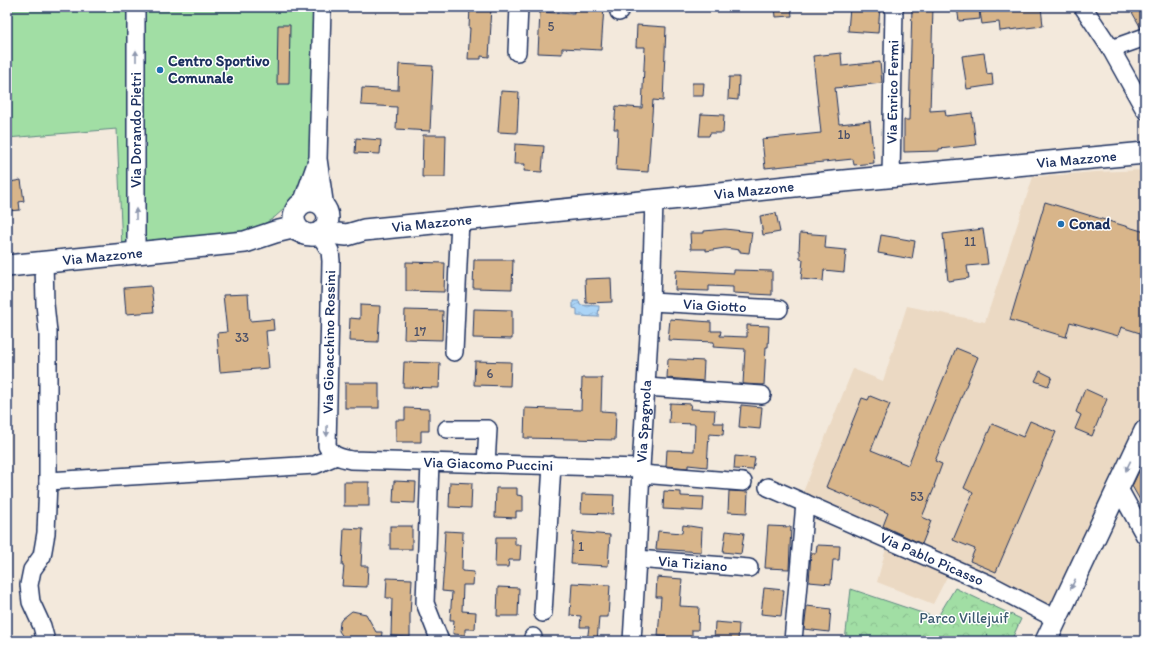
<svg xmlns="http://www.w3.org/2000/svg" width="1152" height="648" font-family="Itim,sans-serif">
	<defs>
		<pattern id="forest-crowns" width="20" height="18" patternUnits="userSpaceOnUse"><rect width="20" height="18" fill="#a1dea4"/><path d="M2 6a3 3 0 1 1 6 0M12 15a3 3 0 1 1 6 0" fill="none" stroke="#8abf90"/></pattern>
		<pattern id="water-waves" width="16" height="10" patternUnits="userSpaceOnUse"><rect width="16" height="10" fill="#abd4f6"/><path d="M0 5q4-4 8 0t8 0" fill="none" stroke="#93b6d5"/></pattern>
	</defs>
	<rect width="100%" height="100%" fill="#f3e9dc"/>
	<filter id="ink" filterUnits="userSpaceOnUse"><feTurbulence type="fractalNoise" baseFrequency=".025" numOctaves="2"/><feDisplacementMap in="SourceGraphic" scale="8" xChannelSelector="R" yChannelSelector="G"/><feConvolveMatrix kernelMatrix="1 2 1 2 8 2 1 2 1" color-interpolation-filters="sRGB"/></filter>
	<g filter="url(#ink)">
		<path fill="#ebd9c3" d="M1145,170v262l-88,183 -106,-46 -18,35 -56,-22 11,-41 -89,-39 54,-133 30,12 24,-75 78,16 48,-145 62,-5z"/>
		<path fill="url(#forest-crowns)" stroke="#5e8681" d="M955,588l66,31 -10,22h-166l6,-52 86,29z"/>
		<path fill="#a1dea4" stroke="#5e8681" d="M7,7h270v4h38l-4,143 -10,33 -16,21 -10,9 -14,9 -14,7 -125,16 -5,-120 -110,9z"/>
		<path fill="url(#water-waves)" stroke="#7192b9" d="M573,301h6l1,4 19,1 -1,11 -21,-1v-7l-4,-1z"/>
		<g fill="#d8b58a" stroke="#1b2f5e">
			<path d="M470,7h21l-1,17h1l-2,33 -8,-1v3h-13l2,-31h-1z"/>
			<path d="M574,7h30l-3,43 -39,-2v6l-24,-1 2,-41 34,2z"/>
			<path d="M775,7h16l1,9 -16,1z"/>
			<path d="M850,7h30l-2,26 -30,-2z"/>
			<path d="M912,7h21l-3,104 15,-1 1,6 26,-3 4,32 -37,4v2l-35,1v-32h5z"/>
			<path d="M957,7h22l1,12 -21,2z"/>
			<path d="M1014,7h27l2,19 -43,5 -1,-9 -17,2 -2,-12 34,-3z"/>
			<path d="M1129,7h16v20l-4,1z"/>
			<path d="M278,25h12l-1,59h-12z"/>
			<path d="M637,25l29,2 -3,74 -10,-1 -5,72 -32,-2 2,-41h-4l2,-23 26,2 3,-61h-9z"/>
			<path d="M841,53l1,13 38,-4 2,21 -47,5 4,36 31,-3 4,42 -20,2 -1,-6 -88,9 -3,-29 59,-6 -8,-77z"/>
			<path d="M984,53l3,21 5,-1 1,12 -26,4 -5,-33z"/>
			<path d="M399,64l34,2 -3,65 -34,-2 1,-22 -36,-2 1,-17 36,2z"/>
			<path d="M729,77h10l-1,23 -10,-1z"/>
			<path d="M692,83h12l-1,13h-11z"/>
			<path d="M501,91l18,1 -2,41 -19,-1z"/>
			<path d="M701,114l23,1 -1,18h-13l-1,3h-10z"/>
			<path d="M423,135h23l-1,42h-23z"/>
			<path d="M356,138l25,2 -1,14 -25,-1z"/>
			<path d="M515,144l29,2 -2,26 -18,-1 1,-7h-11z"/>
			<path d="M21,180l3,21 -5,1 1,8 -13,1v-21h4l-1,-8z"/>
			<path d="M1045,202l100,30v84l-5,17 -19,-6 -3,9 -48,-14 -4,15 -56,-17z"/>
			<path d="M776,213l4,19 -17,3 -3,-19z"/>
			<path d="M725,229l27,3 -3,21 -9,-1v-2l-15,-2 -19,3v-2h-15l-1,-16h14v-2z"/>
			<path d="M983,229l5,35 -21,2 2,12 -21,3 -5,-47z"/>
			<path d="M800,233l26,2 -1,13 21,2 -2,22 -20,-2 -1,11 -22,-2 2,-19 -3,-1v-8h-1z"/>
			<path d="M881,235l34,6 -3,18 -34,-6z"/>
			<path d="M474,260h39l-1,29 -39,-1z"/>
			<path d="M406,262l39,1 -1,29 -38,-1z"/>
			<path d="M676,270l58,3v-3l38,1v24l-39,-2v-6l-24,-1v5l-34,-1z"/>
			<path d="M611,278l1,24 -26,1 -1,-24z"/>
			<path d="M151,286l3,26 -28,2 -2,-26z"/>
			<path d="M248,294l2,27 23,-2 1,11 -8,1 3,37 -49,4 -3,-39 10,-1 -4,-37z"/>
			<path d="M360,305l20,1 -2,36 -29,-1 1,-23 10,1z"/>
			<path d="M474,309l38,1v29l-39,-1z"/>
			<path d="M405,310l38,1 -1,29 -38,-1z"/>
			<path d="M670,319l41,3v9h10l-1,5 27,1v-12l22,1 -1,21h-2l-2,38 -21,-1 2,-35 -32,-2 1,-5 -46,-2z"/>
			<path d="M956,348l22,9 -43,104 7,3 -8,22h1l-13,31 9,4 -9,23 -39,-18 5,-13 -62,-26 36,-89 6,2 2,-4 20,8 -19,46 37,15z"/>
			<path d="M668,359l36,2 -1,20 -36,-3z"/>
			<path d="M475,361l36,1 -1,24 -36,-1z"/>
			<path d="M404,362l36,1 -1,25 -36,-1z"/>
			<path d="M1040,371l12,6 -4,9 -13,-5z"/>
			<path d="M582,378h20l-1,33 15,1 -1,28 -91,-2 1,-30 56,2z"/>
			<rect x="345" y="383" width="34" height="25"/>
			<path d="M1085,389l22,10 -15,37 -17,-7 6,-14 -5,-3z"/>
			<path d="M670,403l21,1 -1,5 25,1 -1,13h10l-1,12 -14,-1 -2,33 -19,-2v3l-22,-2 1,-16 27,1 1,-27 -26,-1z"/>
			<path d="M741,405l21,2 -2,22 -21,-2z"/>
			<path d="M405,408l24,1v22h-8v11h-25v-22h9z"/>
			<path d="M1030,421l26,11 -60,140 -26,-11 5,-12 -22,-9 20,-47 -9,-5 28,-64 31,13z"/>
			<path d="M735,456l20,2 -2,12 -19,-1z"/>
			<path d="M1145,459v50l-13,-23z"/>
			<path d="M394,481l22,1 -1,21 -22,-1z"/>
			<rect x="344" y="482" width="25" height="24"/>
			<path d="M450,482l22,1 -1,25 -22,-1z"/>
			<path d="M496,488h21v7l6,1v15h-7v7l-21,-1z"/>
			<path d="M664,491l17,1v4l23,1 -1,14 -40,-2z"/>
			<path d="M729,491l19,1 -1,21 -19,-1z"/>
			<path d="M582,494l32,1 -1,19 -32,-1z"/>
			<path d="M683,525l19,3 -1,24 -45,-3 2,-18 24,2z"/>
			<rect x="390" y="526" width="22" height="23"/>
			<path d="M768,526l23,1 -2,42 -24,-1z"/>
			<path d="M344,528l19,1 -2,37h7l-1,21 -25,-1 2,-20h-2z"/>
			<path d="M445,531l18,1 -1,39 12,1 -1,13h-10l-1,26 14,1 -1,17h-10v6l-12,-1 1,-14h-4l2,-28 -10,-1 3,-39h-1z"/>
			<path d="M726,531l18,2 -3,21 -18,-2z"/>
			<path d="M573,532l37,3 -2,31 -37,-2z"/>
			<path d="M496,537h19v8h6l-1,15h-11l-1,7h-13z"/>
			<path d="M817,545l23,1 -1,14h-6l-2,24 -22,-2 2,-29h5z"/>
			<path d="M657,577l25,2 -2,27 19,1 -1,23h-6v9l-34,-3 3,-39h-5z"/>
			<path d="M387,578l25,1 -2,37v21l-19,-1 1,-38h-6z"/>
			<path d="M572,583l38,2 -2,32h-9l-2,24h-10l2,-14h-9l1,-11 -11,-1z"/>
			<path d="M498,587l21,1 -1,28h-21z"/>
			<path d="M764,588l20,2 -3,26 -20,-2z"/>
			<path d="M807,606l24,3 -2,23 -25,-3z"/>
			<path d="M352,611l14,3 10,18h6l-1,9h-35l-7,-10 1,-9 2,-3z"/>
			<path d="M715,622l24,2 -1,17h-24z"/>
		</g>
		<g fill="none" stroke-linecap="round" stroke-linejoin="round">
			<defs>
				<g id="minor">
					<path d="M322,7l-4,152 7,49"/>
					<path d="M1083,7l28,42 34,61"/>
					<path d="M619,12l1,-5"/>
					<path d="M1111,49l34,-12"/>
					<path d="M517,52l2,-45"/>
					<path id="s1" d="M891,177l3,-170"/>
					<path d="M302,203l15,-42"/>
					<path id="s2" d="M311,235l11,3 8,13 1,10 -4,185c6,11 12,11 24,14l290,8"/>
					<path d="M136,253v-246"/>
					<path d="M44,262l1,42 3,28v149l-2,52 -4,23 -10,14 -3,15 2,17 11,24 4,15"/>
					<path id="s3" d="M651,302l128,7"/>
					<path d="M454,352l6,-132"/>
					<path d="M646,387l116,8"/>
					<path d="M447,429h41l-2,35"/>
					<path d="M430,462l-5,141 15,38"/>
					<path d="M641,474l102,8"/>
					<path d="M48,481l267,-16 21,-9"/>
					<path id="s4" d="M768,487l221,97 67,35"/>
					<path d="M1118,487l27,49"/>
					<path id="s5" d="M637,559l112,9"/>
					<path d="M543,613l9,-148"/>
					<path d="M533,641v-4"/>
					<path id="s6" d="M632,641l5,-82 4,-91 10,-166 3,-101"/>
					<path d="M793,641l12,-138"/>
				</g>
				<g id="major">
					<circle cx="311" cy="218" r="17"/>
					<path id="s7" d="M313,235l15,-2 19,2 17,-5 336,-34 133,-14 312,-29"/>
					<path id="s8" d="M7,266l238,-24 30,-10 17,-4 13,6"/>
					<path d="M1046,641l99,-210"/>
				</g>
			</defs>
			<use href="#minor" stroke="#1b2f5e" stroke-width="20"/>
			<use href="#major" stroke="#1b2f5e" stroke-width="24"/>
			<use href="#minor" stroke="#fff" stroke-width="17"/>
			<use href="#major" stroke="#fff" stroke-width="21"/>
		</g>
		<defs><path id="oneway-solid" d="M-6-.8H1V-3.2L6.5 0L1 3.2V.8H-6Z"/></defs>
		<g fill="#8d97ae">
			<use href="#oneway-solid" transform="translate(136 56) rotate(-90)"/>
			<use href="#oneway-solid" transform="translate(136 214) rotate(-90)"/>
			<use href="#oneway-solid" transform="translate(327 431) rotate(91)"/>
			<use href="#oneway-solid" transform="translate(1128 466) rotate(116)"/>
			<use href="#oneway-solid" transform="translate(1073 584) rotate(115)"/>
		</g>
	</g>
	<g fill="#1f6fb2" stroke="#fff" stroke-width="1.5">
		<circle cx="160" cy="70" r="4"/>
		<circle cx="1061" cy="224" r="4"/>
	</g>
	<g text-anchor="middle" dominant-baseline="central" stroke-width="3" stroke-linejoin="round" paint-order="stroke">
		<g font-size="13" fill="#4a5069">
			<text x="551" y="26">5</text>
			<text x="844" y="134">1b</text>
			<text x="970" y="241">11</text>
			<text x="420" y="331">17</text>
			<text x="242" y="337">33</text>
			<text x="490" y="373">6</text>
			<text x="917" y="496">53</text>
			<text x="581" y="546">1</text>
		</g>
		<g font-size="15" font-weight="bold" fill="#1b2f5e" stroke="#fff" text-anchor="start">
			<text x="168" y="61">Centro Sportivo<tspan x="168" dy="17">Comunale</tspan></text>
			<text x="1069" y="224">Conad</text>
		</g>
		<g font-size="15" fill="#1b2f5e" stroke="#fff">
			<text stroke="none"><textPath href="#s1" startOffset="85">Via Enrico Fermi</textPath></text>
			<text transform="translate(136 130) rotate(-90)">Via Dorando Pietri</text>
			<text stroke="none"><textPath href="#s7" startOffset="768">Via Mazzone</textPath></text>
			<text stroke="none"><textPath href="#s7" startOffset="444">Via Mazzone</textPath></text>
			<text stroke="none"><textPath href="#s7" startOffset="120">Via Mazzone</textPath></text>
			<text stroke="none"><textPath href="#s8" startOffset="96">Via Mazzone</textPath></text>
			<text stroke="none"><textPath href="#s3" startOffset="64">Via Giotto</textPath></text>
			<text transform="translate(329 342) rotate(-89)">Via Gioacchino Rossini</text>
			<text stroke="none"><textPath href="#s6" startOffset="220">Via Spagnola</textPath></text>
			<text stroke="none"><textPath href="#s2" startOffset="388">Via Giacomo Puccini</textPath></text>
			<text stroke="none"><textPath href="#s4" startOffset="179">Via Pablo Picasso</textPath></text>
			<text stroke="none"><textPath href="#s5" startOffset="56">Via Tiziano</textPath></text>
		</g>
		<g font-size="15" fill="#3c5b70" stroke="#fff">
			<text x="964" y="618">Parco Villejuif</text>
		</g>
	</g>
	<rect width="1152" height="648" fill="none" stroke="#fff" stroke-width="24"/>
	<rect x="12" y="12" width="1128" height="624" fill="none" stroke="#1b2f5e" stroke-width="1.5" filter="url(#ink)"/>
</svg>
